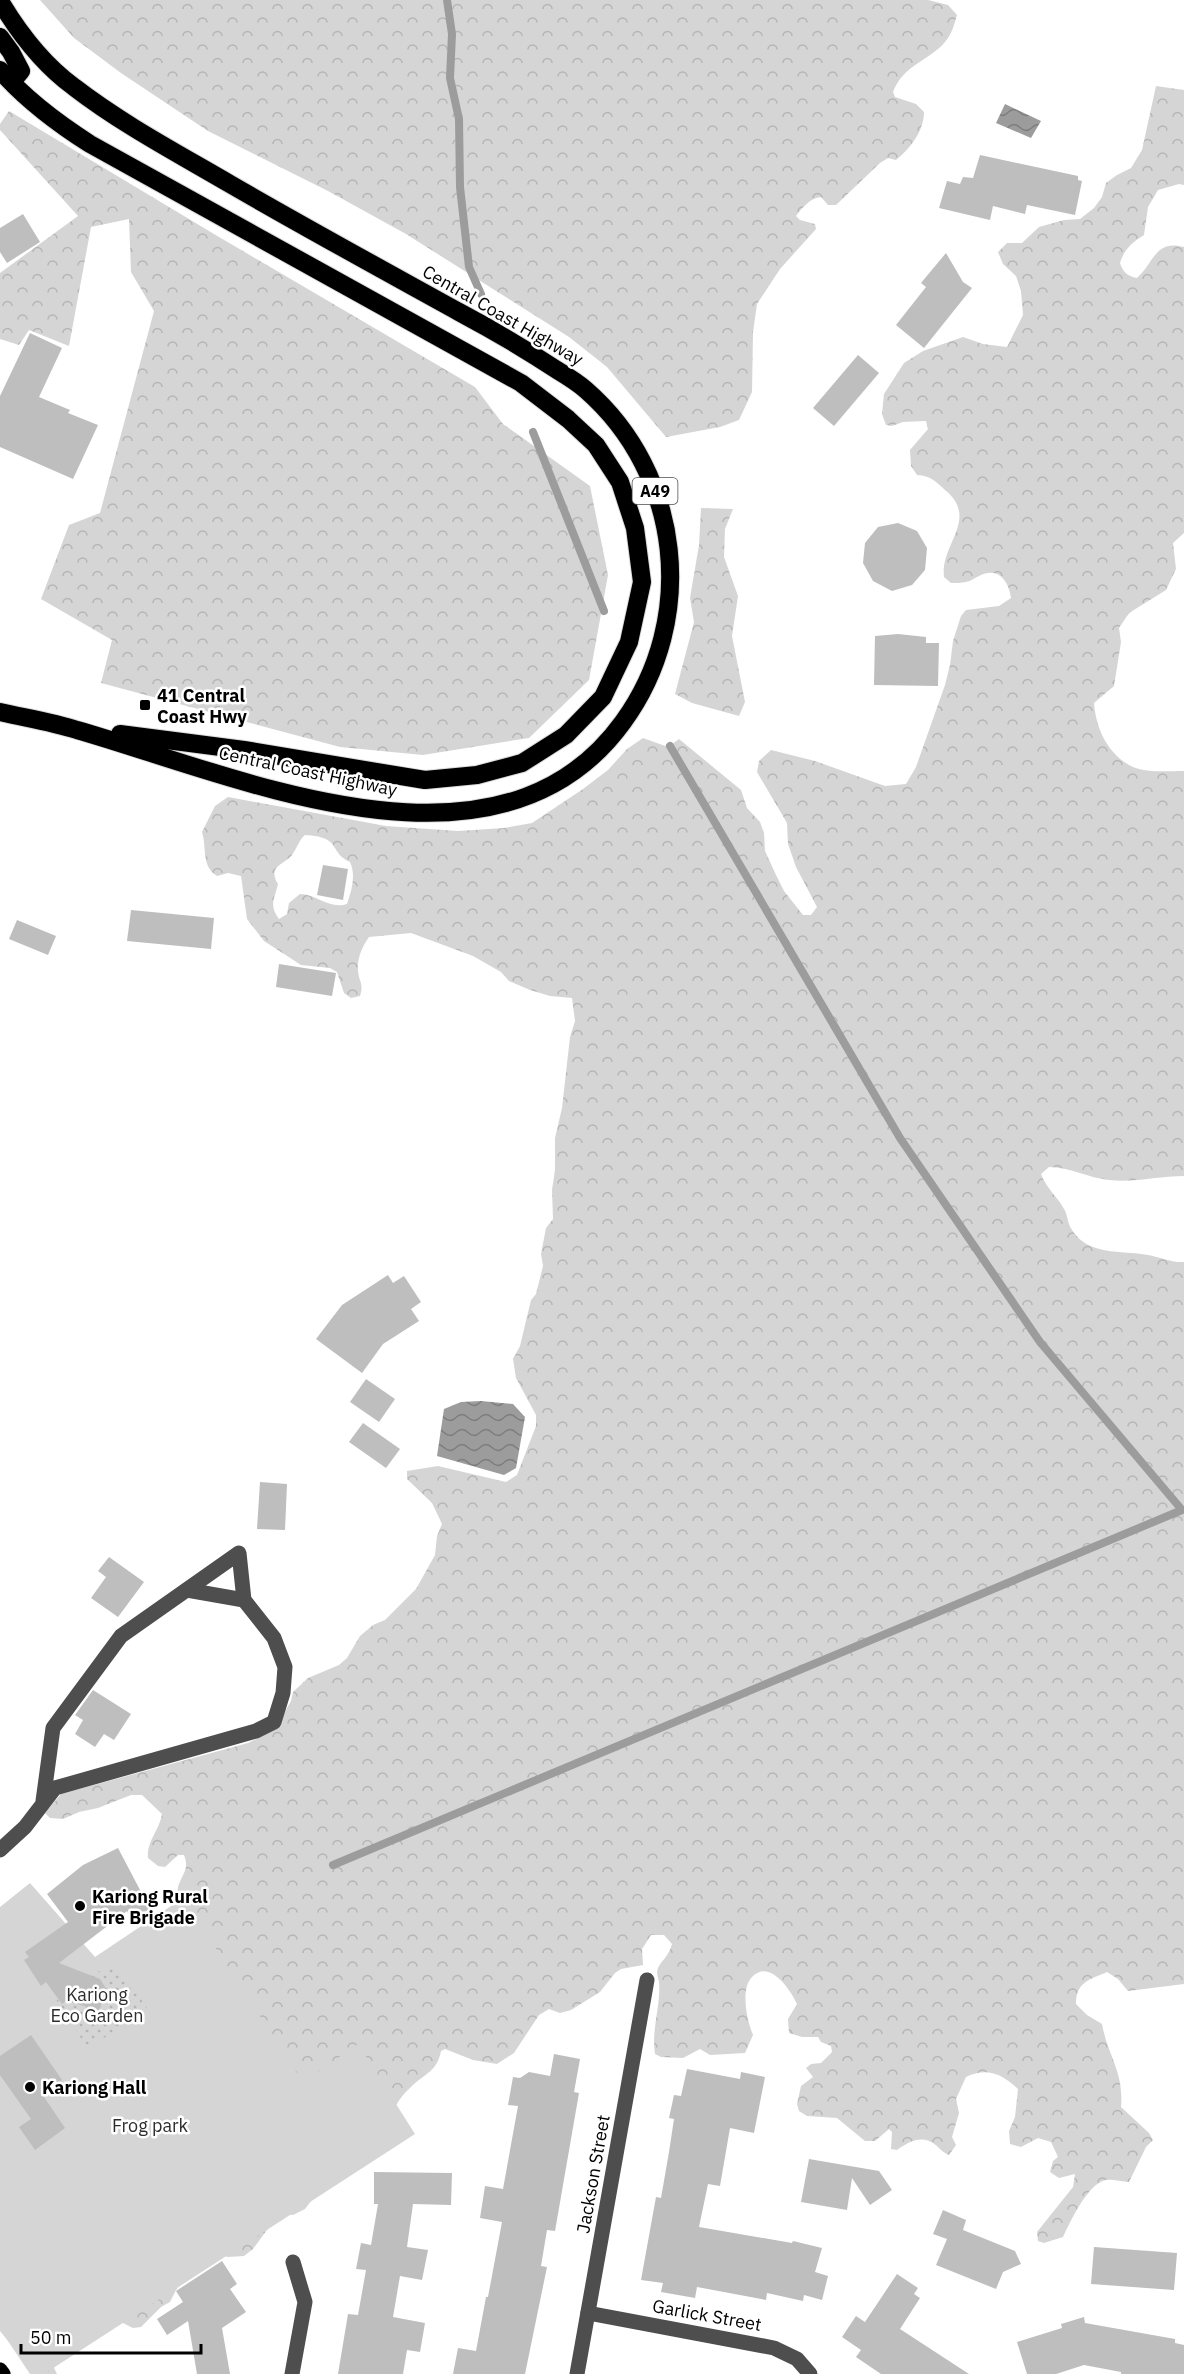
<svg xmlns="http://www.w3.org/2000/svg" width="1184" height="2374" font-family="'IBM Plex Sans',sans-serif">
	<defs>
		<pattern id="forest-crowns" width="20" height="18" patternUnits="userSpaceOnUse" patternTransform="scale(1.5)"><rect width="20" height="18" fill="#d5d5d5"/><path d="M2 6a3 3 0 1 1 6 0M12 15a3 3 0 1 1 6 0" fill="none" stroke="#b5b5b5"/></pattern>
		<pattern id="garden-dots" width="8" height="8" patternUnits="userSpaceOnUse" patternTransform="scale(1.5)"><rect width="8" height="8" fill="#d5d5d5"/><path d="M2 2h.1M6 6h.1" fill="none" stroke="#b5b5b5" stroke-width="1.8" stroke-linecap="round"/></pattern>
		<pattern id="water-waves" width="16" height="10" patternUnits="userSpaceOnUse" patternTransform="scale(1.5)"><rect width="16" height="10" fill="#9c9c9c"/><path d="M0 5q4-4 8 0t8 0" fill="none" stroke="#7d7d7d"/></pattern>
	</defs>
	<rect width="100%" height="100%" fill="#fff"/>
	<g fill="url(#forest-crowns)" fill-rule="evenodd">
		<path d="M40,0h888l20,5 9,10c-3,10 -5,19 -12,27 -16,19 -42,23 -52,50l2,5 21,7 8,8c0,19 -14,37 -28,48l-8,-2 -8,5 -44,42h-8l-7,-8c-11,1 -19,11 -25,19l4,4 15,4 1,5 -36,40 -23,35 -4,28 -1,60 -13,28 -19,7 -54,10 -59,-70 -38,-30 -163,-103 -78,-43 -120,-60 -87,-58 -47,-35z"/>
		<path d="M1156,86l28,4v95l-5,-1 -21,6 -10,17 -4,28c-13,8 -20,15 -24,28 3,9 7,13 17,15 17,-15 18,-39 47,-31v286l-11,10 3,26 -10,21 -37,23 -10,15 2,14 -7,44 -20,17c2,26 14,52 39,64 15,6 35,4 51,4v405c-25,0 -50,7 -75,4 -20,-2 -40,-13 -60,-13l-8,7c5,14 16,22 23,35 4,6 3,14 8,21 16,26 49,20 76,25 12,2 24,8 36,7v722l-56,7 -10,-12 -11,-7c-18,8 -31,10 -31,32l11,11 15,9c6,33 22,47 19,83l28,26 4,7 -7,7 -17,35c-7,0 -17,-3 -23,-2 -18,3 -36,42 -43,57l-19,6 -6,-2 -1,-9 36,-45 2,-13 -16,4 -9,-6 3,-11 5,-4 -7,-15 -13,-4 -17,9 -11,-3 -1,-13 6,-14 3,-28c-16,-15 -31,-22 -52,-12l-10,22 3,14 -7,24 4,8 -7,10c-6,-3 -8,-5 -12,-9 -14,-12 -27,-5 -40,4l-6,-1 1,-17 -3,-3 -14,12h-10l-28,-23 -30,-2 -8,-5 -2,-7 4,-18 12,-9 -7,-9 5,-4 10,-1 11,-11 -1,-6 -10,-4 -3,-5h-16l-13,-4 -1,-14 9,-15c-6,-14 -28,-46 -45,-27 -12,12 -5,44 1,58l-8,18 -35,2 -10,-6 -17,9 -22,-1 -6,-3c-4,-24 6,-48 4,-72 -1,-5 -3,-9 -1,-14 3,-7 11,-12 14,-24l-8,-9h-13l-9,14 1,16 -22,4 -6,4 -15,19 -29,18 -11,3 -11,-4 -10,6 -25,38 -17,11 -24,-4 -28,-11 -4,2c-4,21 -16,22 -30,36 -8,7 -13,14 -17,23l-77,83 -12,16 -12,6 -7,-1 -14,9 -19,26 -9,7 -16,1 -6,-2 -43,29 -9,18 -9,5 -20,20 -8,1 -14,-7 -66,45 4,8h-22l-35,-43v-45l179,-376c-1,-8 -3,-19 0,-26 5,-12 10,-16 5,-29h-6l-13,12 -7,-1 -10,-8c-2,-16 12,-29 14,-44l-20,-19h-11l-33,13 -19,4 -16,7 -13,-1 -5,-5 16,-19 187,-51 20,-10 11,-11 12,-21 2,-9 15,-14 31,-13 8,-7 13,-22 13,-11 12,-5 31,-31 19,-34 2,-19 5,-12 -10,-21 -25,-24v-8l31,-5 68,16 11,-7 19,-49v-11l-20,-37 -3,-19 7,-13 11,-46 5,-6 7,-28 -2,-12 5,-26 7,-9 -1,-29 3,-20v-32l7,-30 8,-71 5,-16 -3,-23 -22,-2 -20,-6 -21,-9 -8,-9 -28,-16 -62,-23 -42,4c-7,10 -12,21 -11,34 1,11 6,12 2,25l-9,2 -7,-5 -7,-21 -7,-4 -29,-3 -37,-24 -17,-22 -6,-43 -13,-3 -11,3c-16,-10 -10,-28 -15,-44l13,-26 13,-9 158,29 72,5 46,-3 28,-5 51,-34 25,-19 19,-21 16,-11 25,9 11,-8 62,51 6,18 13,14 4,11 1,18 11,24 8,16 19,24h8l6,-8 -21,-40 -8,-23 -1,-21 -30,-51 2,-11 12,-11 44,11 70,25 21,-2 10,-17 29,-82 5,-20 3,-24 8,-25 5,-6 33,-4 12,-8c-2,-17 -13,-32 -32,-22 -5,2 -8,5 -13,6 -5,1 -10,1 -15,1l-7,-6c-4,-33 36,-58 1,-87 -10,-9 -14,-14 -28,-15l-6,-9 -1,-16 18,-21 -2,-8 -23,1 -11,4 -6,-1 -4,-11 2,-20 20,-31 19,-12 40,-14 20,7 24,3 16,-32 -2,-24 -5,-15 -13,-12 -5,-12 9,-9h15l17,-16 25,-7 16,-1 14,-11 8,-11 4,-14 11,-8 14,-7 11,-18zM305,835c38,2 23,17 45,27 6,13 2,28 -3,42 -17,6 -31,-10 -47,-10l-11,9 -2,11 -8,5c-10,-14 -5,-19 -1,-35 -11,-18 6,-19 14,-29 5,-7 7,-15 13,-20z"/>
		<path d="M9,111l210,126 256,150 28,37 87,62 18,89 -19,105 -60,58 -106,17 -83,-8 -239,-64 11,-43 -71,-41 28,-74 31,-12 54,-202 -23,-39 -2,-53 -38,8 -22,119 -40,-16 -10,15 -19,-6v-66l78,-57 -78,-86v-6z"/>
		<path d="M701,508l32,1 -8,20 -1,28 14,39 -6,40 13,66 -6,14 -47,-13 -17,-9 19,-72 -4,-24 9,-53z"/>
	</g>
	<path fill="#d5d5d5" d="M30,1883l65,74 88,-59 120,184 55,-38 57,90 -371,240h-14l-30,-45v-422z"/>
	<path fill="url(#garden-dots)" d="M119,1968l28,40 -59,41 -36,-56 27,-18z"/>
	<g fill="url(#water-waves)">
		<path d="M1005,104l36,17 -10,17 -35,-15z"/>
		<path d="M481,1401l32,3 12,13 -9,51 -12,7 -67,-19 7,-47 17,-7z"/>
	</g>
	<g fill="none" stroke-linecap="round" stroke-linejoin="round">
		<g stroke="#9c9c9c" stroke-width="8">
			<path d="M447,0l5,34 -2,44 9,41 1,68 9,80 12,27"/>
			<path d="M533,432l71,179"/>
			<path d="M333,1865l849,-355 -142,-168 -140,-204 -230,-392"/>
		</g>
	</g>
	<g fill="#bebebe">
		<path d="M980,155l98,21v4l4,1 -7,34 -48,-10 -2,9 -32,-8 -3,14 -51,-12 8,-27 13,3 3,-7 10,1z"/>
		<path d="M23,214l17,28 -33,21 -7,-11v-24z"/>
		<path d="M946,253l17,29 9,6 -48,60 -28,-23 30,-38 -5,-4z"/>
		<path d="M30,333l32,15 -23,49 31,13 -2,3 30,12 -25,54 -73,-32v-51z"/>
		<path d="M858,355l21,18 -45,53 -21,-18z"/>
		<path d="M898,523l19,8 10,17 -2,22 -13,15 -20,6 -19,-10 -10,-18 2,-20 13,-16z"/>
		<path d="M898,634l28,3v6h13l-1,43 -64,-1 1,-49z"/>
		<path d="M323,865l25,4 -5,31 -26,-5z"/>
		<path d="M131,910l83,8 -3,31 -84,-8z"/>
		<path d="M17,920l39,16 -8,19 -39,-16z"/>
		<path d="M279,964l57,9 -4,23 -56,-9z"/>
		<path d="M388,1275l5,8 11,-7 17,26 -10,7 8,12 -36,23 -21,29 -46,-34 26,-34z"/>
		<path d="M366,1379l29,20 -16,23 -29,-20z"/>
		<path d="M363,1423l37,26 -14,19 -37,-26z"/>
		<path d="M260,1482l27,2 -2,46 -28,-1z"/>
		<path d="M109,1557l35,25 -26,35 -27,-19 15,-21 -8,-6z"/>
		<path d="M93,1690l38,24 -17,26 -10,-6 -9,13 -20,-13 8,-14 -8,-5z"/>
		<path d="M118,1848l32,61 -19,10 -4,-8 -68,52 41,16 7,11 -8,20 -33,-9 -4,3 -16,-22 -5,4 -17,-26 5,-3 -4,-5 43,-30 -21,-28 36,-29z"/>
		<path d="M31,2035l31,45 -20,14 23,34 -30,22 -16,-23 12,-8 -31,-44v-19z"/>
		<path d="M554,2054l26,5 -6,33 5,1 -24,138 -8,-1 -6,36 6,1 -22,107h-72l5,-26 18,3 10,-54h2l14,-75 -22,-4 5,-32 18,3 15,-83 -10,-1 5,-28 7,1 9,-6 21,4z"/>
		<path d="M687,2069l53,10 1,-7 24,5 -11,56 -24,-5 -10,58 -12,-2 -9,43 93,16 1,-2 29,7 -7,24 13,4 -6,24 -18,-5 -1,6 -36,-8 -1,7 -69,-13 -2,11 -34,-6 2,-9 -22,-3 15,-83 5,1 8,-46 5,-33 -5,-1 5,-23 7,1z"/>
		<path d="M809,2159l70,12 13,19 -22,15 -18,-27 -5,32 -46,-8z"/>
		<path d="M374,2172l78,1 -1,32 -38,-1 -6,43 21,3 -6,30 -22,-4 -7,41 32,6 -5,29 -13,-2 -4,24h-65l10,-60 10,1 8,-45 -10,-1 5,-26 10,2 7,-41h-4z"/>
		<path d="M943,2210l23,10 -3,10 52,21 6,13 -18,8 -7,17 -60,-24 11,-26 -14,-5z"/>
		<path d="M1094,2247l83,6 -3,37 -83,-6z"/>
		<path d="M222,2261l15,23 -7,5 16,23 -24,16 8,46h-33l-9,-53 -21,14 -10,-16 26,-17 -7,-11z"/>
		<path d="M897,2274l21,14 -4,6 6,4 -20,31 69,45h-88l-25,-17 5,-7 -19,-13 14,-21 9,6z"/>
		<path d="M1084,2317l1,6 90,16v4l9,2v29h-63v-2l-37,-7 -28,9h-29l-10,-32 45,-14 -1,-4z"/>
	</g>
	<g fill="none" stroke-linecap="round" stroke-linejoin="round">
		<defs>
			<path id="major" d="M0,2370l3,4"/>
			<g id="highway">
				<path d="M0,1c19,32 44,64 74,86 48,37 103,66 156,97 76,44 153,86 229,128 34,18 66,37 98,58 10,6 20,12 29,20 96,84 112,229 37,332 -125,173 -385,54 -546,8 -25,-8 -51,-12 -77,-18"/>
				<path d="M0,37l11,15 10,19 -5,6 -10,-1"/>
				<path d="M0,70c26,30 57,53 90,74l431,239 47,36 28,26 24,37 15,46 7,54 -13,60 -26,55 -37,38 -44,28 -45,12 -52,5 -181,-30 -124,-16"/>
			</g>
		</defs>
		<use href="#major" stroke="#dbdbdb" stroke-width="16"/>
		<use href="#highway" stroke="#dbdbdb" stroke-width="20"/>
		<g stroke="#4e4e4e" stroke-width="15">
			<path d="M187,1590l57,10"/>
			<path d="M0,1850l25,-23 30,-39 201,-57 18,-9 9,-29 2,-26 -11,-29 -30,-38 -5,-47 -118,83 -68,92 -10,73"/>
			<path d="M588,2313l186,35 23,11 13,15"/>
			<path d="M292,2374l13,-72 -12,-40"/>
			<path d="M577,2374l70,-394"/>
		</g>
		<use href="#major" stroke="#000" stroke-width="15"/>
		<use href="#highway" stroke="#000" stroke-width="18"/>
	</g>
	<g fill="#000" stroke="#fff" stroke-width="2">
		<rect x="139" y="699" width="12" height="12" rx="3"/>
		<circle cx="80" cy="1906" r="6"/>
		<circle cx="30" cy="2087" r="6"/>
	</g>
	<g text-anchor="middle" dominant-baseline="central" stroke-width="5" stroke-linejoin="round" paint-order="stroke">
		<rect fill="#fff" stroke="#4c4c4c" stroke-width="1.5" x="632.5" y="478" width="45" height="26" rx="4.5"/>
		<g font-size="16" font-weight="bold" fill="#000">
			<text x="655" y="491">A49</text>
		</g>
		<g font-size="18" fill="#000" stroke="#fff">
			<text transform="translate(503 315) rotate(30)">Central Coast Highway</text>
			<text transform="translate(308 771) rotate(12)">Central Coast Highway</text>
			<text transform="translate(593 2174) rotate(-80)">Jackson Street</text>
			<text transform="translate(707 2315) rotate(10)">Garlick Street</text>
		</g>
		<g font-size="18" font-weight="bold" fill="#000" stroke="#fff" text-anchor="start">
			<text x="157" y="695">41 Central<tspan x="157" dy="21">Coast Hwy</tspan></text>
			<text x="92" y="1896">Kariong Rural<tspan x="92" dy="21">Fire Brigade</tspan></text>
			<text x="42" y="2087">Kariong Hall</text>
		</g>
		<g font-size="18" fill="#2c2c2c" stroke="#fff">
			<text x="97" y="1994">Kariong<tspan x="97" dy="21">Eco Garden</tspan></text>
			<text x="150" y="2125">Frog park</text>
		</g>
	</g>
	<path d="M21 2344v9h180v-9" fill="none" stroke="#000000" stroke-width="3"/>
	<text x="30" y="2344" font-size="18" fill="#000000" stroke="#ffffff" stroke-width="4.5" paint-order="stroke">50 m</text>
</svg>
